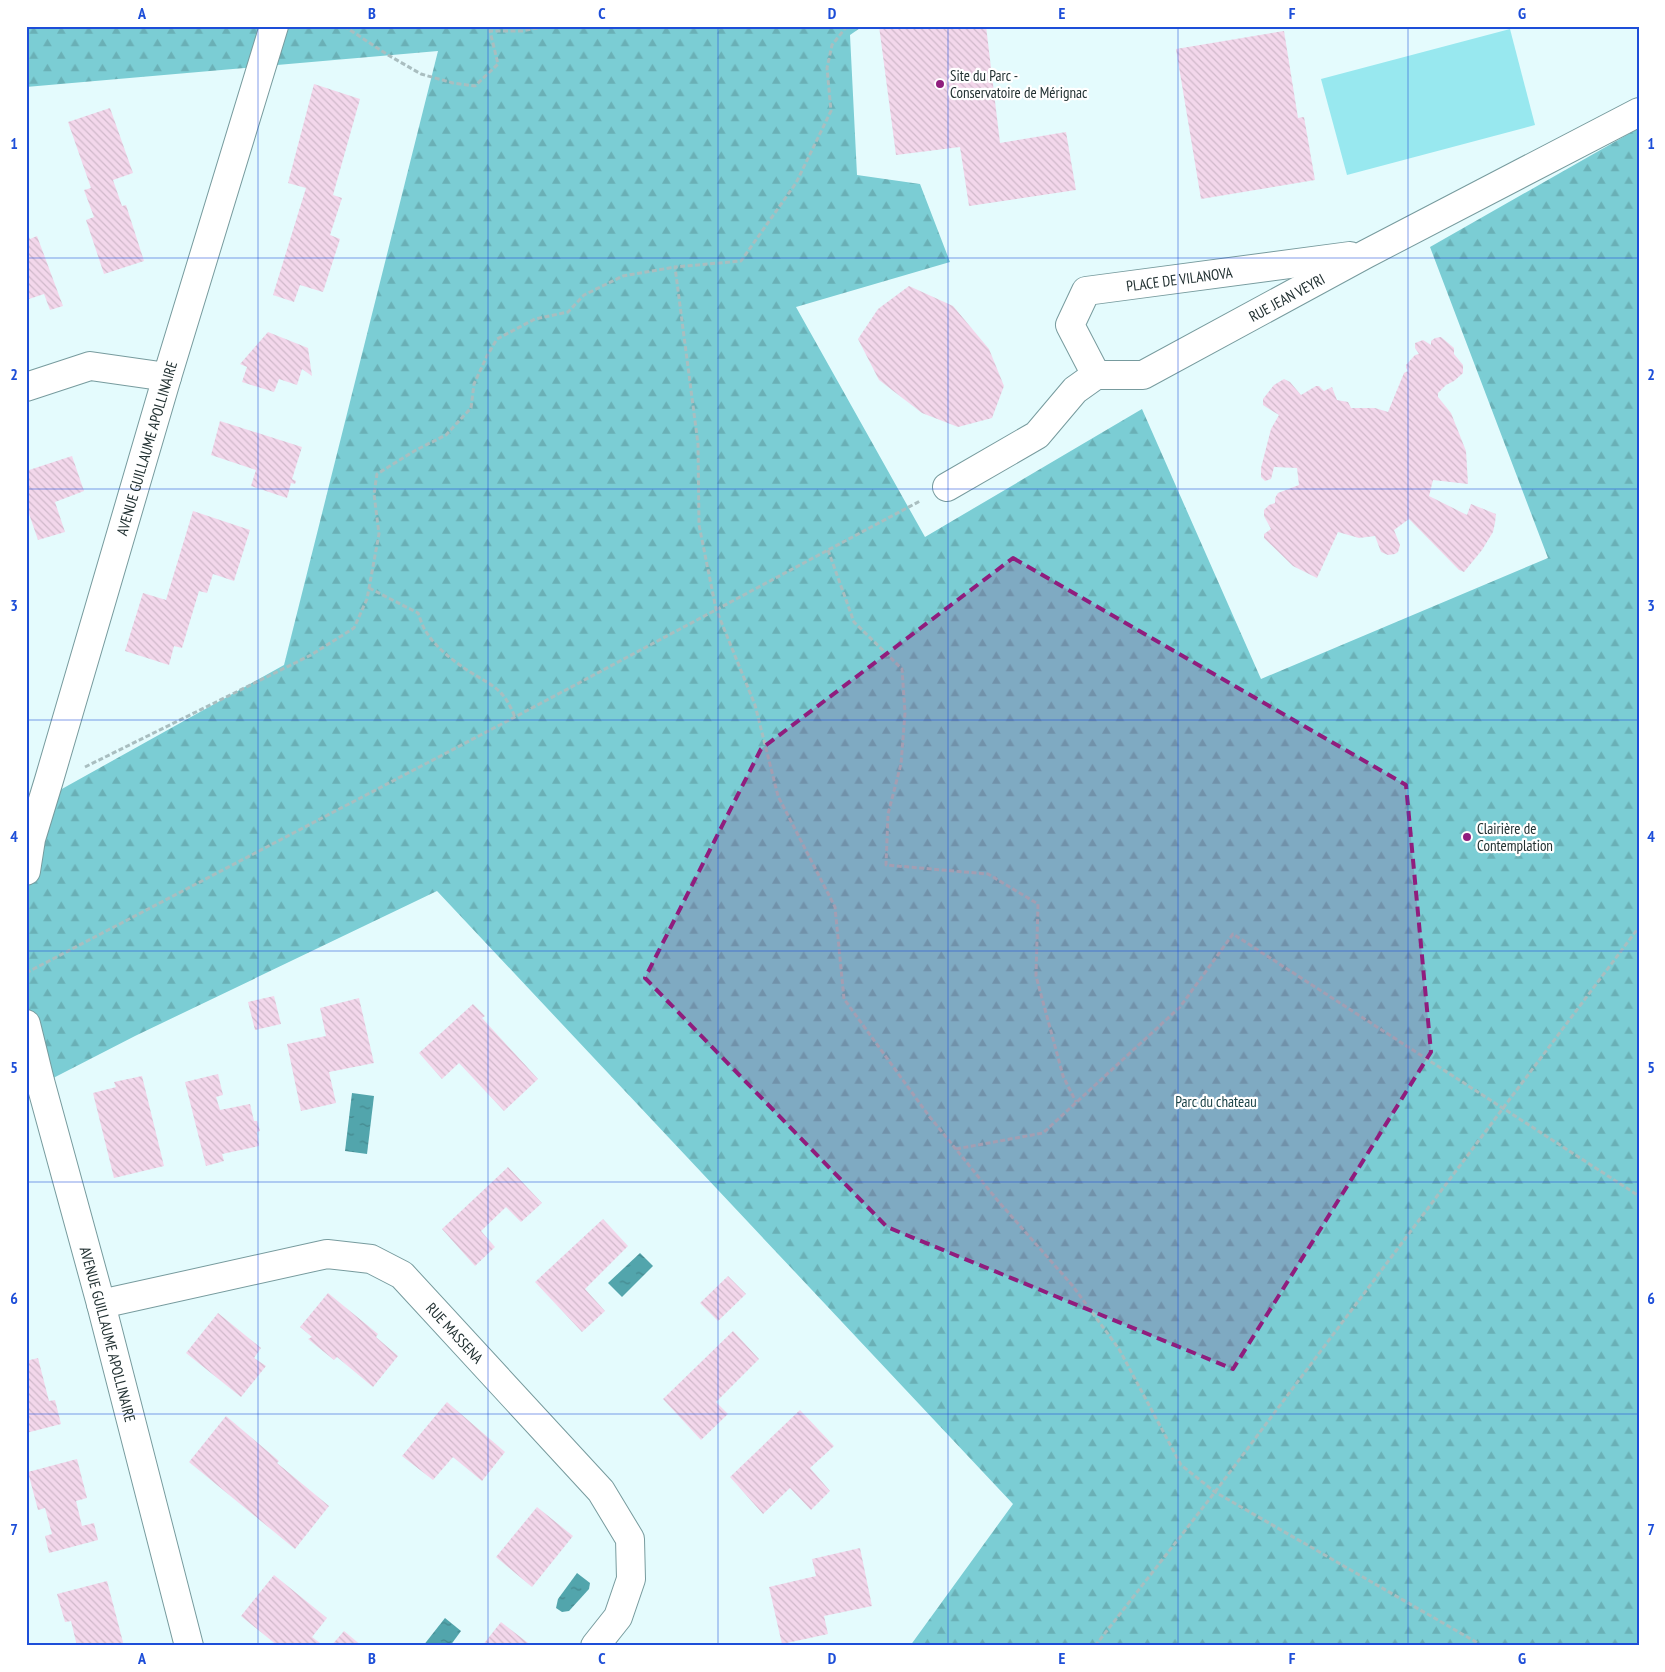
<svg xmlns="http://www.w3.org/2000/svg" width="1665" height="1672" font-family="'PT Sans Narrow',sans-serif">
	<defs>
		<pattern id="forest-firs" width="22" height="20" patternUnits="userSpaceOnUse" patternTransform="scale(1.25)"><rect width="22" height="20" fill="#7bcdd4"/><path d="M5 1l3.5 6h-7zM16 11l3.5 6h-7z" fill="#6ab0b6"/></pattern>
		<pattern id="water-ripples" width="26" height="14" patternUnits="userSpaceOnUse" patternTransform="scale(1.25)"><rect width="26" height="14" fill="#52a5ac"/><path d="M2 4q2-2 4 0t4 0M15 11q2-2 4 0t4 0" fill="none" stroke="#44878d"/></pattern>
		<pattern id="building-back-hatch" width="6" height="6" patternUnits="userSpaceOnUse" patternTransform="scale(1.25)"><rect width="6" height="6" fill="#f3d7eb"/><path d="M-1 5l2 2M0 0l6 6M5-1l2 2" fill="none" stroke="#d0b9ca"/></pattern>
	</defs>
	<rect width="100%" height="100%" fill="#e4fbfd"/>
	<path fill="url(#forest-firs)" d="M26,26h837l-13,9 7,140 63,9 30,78 -154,45 129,230 217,-128 119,270 287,-121 -118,-311 209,-119v1518h-729l103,-142 -576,-613 -302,145 -109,56v-283l258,-144 154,-614 -412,36z"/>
	<path fill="#98e8ef" d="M1510,29l25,96 -188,50 -26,-96z"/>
	<g fill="url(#water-ripples)">
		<path d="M352,1093l22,3 -7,58 -22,-3z"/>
		<path d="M640,1253l13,13 -31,31 -14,-14z"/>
		<path d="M577,1573l13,10 -1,6 -20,22 -7,1 -6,-4 2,-9z"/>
		<path d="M445,1618l16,13 -11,15h-27z"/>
	</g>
	<g fill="url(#building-back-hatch)">
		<path d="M879,26h107l14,117 66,-11 10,58 -107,16 -9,-59 -64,8z"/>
		<path d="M1284,31l14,87 6,-1 11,63 -114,19 -25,-150z"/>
		<path d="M314,84l46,15 -27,96 9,3 -12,37 10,4 -17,53 -23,-7 -6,17 -21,-7 33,-107 -18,-5z"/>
		<path d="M110,108l23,65 -20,7 9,26 4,-1 18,56 -40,13 -18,-54 8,-3 -10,-27 7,-2 -23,-66z"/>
		<path d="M26,230l4,9 7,-3 26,70 -13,4 -6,-16 -18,6z"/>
		<path d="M909,286l44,20 36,43 15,37 -12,32 -34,9 -36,-14 -43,-33 -21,-41 20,-30z"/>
		<path d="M268,332l40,16 4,28 -10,-7 -5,16 -18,-6 -5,13 -32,-10 5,-15 -7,-3z"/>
		<path d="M1441,337l13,11v6l9,11v8l-9,8 -8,4 -8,8v4l13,16 15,38 2,33 -35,-4 -4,16 38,19 4,-11 25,10 -1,9 -2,9 -11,18 -18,22 -5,-2 -50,-51 -15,11 6,15 -2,7 -3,2 -7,1 -7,-3 -6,-16 -16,2 -21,-6 -21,46 -24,-12 -29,-28v-4l7,-5 -7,-13v-6l5,-5 6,-2v-5l3,-5 21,-8 -2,-17 -23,-1 -3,12 -6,2 -4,-4v-9l10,-39 8,-14 -16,-10v-6l11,-14 10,-6 6,3 11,13 15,-9h3l5,5 8,-4 5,13 11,2 3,6h24l13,4 16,-39 4,-2 -2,-3v-3l9,-10 4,-1 -4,-6v-5l8,-3 8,5v-4l4,-3z"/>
		<path d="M220,421l82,26 -10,32 4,2 -1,3 -4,-1 -4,15 -36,-12 5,-16 -45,-15z"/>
		<path d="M72,456l12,35 -29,11 10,30 -27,8 -12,-35v-34z"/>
		<path d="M193,511l57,19 -16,51 -21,-7 -6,19 -8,-2 -17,57 -8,-2 -5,19 -44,-14 18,-58 23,7z"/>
		<path d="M274,996l7,28 -26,6 -7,-28z"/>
		<path d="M359,998l15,65 -45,9 7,31 -35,8 -14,-67 39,-8 -6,-28z"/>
		<path d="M473,1004l12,12 -3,2 56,61 -34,32 -45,-48 -17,16 -23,-26z"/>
		<path d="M218,1074l5,21 -7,2 4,13 30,-6 4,17h3l3,10 -3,1 2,14 -37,8 2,7 -18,5 -21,-84z"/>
		<path d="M142,1076l22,90 -50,12 -21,-85 23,-6 -2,-5z"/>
		<path d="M508,1167l34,36 -21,19 -15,-15 -25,24 14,16 -20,19 -33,-37z"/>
		<path d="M603,1219l25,27 -43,43 20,22 -23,21 -47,-50z"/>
		<path d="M728,1276l18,18 -28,27 -18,-18z"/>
		<path d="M328,1293l50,41 -2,3 22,19 -25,31 -36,-30 -3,3 -26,-21 4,-2 -12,-10z"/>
		<path d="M218,1313l43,35 -7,10 12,8 -25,31 -55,-44z"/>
		<path d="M733,1331l26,28 -43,43 12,12 -27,26 -38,-41z"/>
		<path d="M38,1358l11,43 6,-1 6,24 -35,9v-72z"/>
		<path d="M447,1402l58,50 -23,29 -29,-24 -20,23 -31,-24z"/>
		<path d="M800,1410l34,36 -24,22 20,23 -19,19 -21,-22 -27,26 -33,-37z"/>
		<path d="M226,1416l53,45 -2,2 52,43 -34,43 -106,-87z"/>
		<path d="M77,1459l10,39 -11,3 6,25 12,-3 4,17 -49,13 -4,-17 7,-2 -7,-26 -7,2 -10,-38z"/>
		<path d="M537,1507l36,29 -41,51 -36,-30z"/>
		<path d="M860,1548l12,58 -48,10 4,18 -46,10 -13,-57 47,-11 -4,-17z"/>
		<path d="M274,1575l53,43 -15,19 12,9h-46l-37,-30z"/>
		<path d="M107,1581l17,65h-47l-6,-25 -6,1 -8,-28z"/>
		<path d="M501,1622l31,24h-50z"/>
		<path d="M344,1631l18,15h-31z"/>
	</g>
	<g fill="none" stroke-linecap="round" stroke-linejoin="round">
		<defs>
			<g id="minor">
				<path id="s1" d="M1096,375l-26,-50 16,-34 264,-35"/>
				<path d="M26,387l64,-21 77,11"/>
				<path id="s2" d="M947,487l90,-52 38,-45 21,-15h47l223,-121 273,-142"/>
				<path id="s3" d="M26,871l5,-32 18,-59 118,-403 107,-351"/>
				<path id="s4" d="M26,1024l14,57 61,223 88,342"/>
				<path id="s5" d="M101,1304l226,-50 44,5 31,16 199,216 29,48 1,40 -13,38 -23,29"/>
			</g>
		</defs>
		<use href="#minor" stroke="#779b9e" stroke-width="30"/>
		<g stroke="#a9bec0" stroke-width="3" stroke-dasharray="5 2.5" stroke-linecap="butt">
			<path d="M344,26l44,29 33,19 32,9 22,3 23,-22 -8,-33h32l15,-3 -1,-2"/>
			<path d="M847,26l-15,19 -5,23 4,43 -35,72 -55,78 -66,6 23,177 1,81 17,84 39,96 23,91 57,111 9,92 85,117 69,85 74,84 47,64 62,116 34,27 268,154"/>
			<path d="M828,550l26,72 48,47 3,44 -4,51 -13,50 -2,51 102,9 50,30 -2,72 27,100 13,26"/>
			<path d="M369,588l49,25c2,5 4,12 7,17 9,16 27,30 42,40 26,17 35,16 48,47"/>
			<path d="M85,767l226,-112 43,-27 13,-29 12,-65 -5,-40 3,-20 39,-24 30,-15 25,-27 3,-24 13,-28 10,-17 38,-20 33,-7 16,-17 39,-19 52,-9"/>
			<path d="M26,973l489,-256 405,-216"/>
			<path d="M956,1149l87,-16 137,-126 53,-73 406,262"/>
			<path d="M1095,1646l120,-154 424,-565"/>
		</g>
		<use href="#minor" stroke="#fff" stroke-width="28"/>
	</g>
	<path fill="#901d7d" fill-opacity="0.2" stroke="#901d7d" stroke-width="4" stroke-dasharray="10 6" stroke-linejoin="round" d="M1013,558l393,227 25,267 -198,317 -346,-142 -242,-249 116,-229z"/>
	<path fill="none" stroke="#1d4ed8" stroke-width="1" stroke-opacity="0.55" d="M258,26v1620M488,26v1620M718,26v1620M948,26v1620M1178,26v1620M1408,26v1620M26,258h1613M26,489h1613M26,720h1613M26,951h1613M26,1182h1613M26,1414h1613"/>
	<g fill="#901d7d" stroke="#fff" stroke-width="2">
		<circle cx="940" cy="84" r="5"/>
		<circle cx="1467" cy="837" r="5"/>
	</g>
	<g text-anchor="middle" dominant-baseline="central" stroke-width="4.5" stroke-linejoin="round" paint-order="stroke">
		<g font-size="15" fill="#223132" stroke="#fff" text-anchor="start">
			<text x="950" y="75">Site du Parc -<tspan x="950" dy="17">Conservatoire de Mérignac</tspan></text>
			<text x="1477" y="828">Clairière de<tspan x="1477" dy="17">Contemplation</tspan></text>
		</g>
		<g font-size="15" fill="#223132" stroke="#fff">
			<text stroke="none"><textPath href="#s1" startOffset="188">PLACE DE VILANOVA</textPath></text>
			<text stroke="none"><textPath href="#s2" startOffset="399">RUE JEAN VEYRI</textPath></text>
			<text stroke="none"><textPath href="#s3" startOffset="440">AVENUE GUILLAUME APOLLINAIRE</textPath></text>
			<text stroke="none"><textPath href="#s5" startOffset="389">RUE MASSENA</textPath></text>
			<text stroke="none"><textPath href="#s4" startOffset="321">AVENUE GUILLAUME APOLLINAIRE</textPath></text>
		</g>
		<g font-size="15" fill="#1c4347" stroke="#fff">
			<text x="1216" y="1101">Parc du chateau</text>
		</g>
	</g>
	<rect width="1665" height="1672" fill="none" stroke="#ffffff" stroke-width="55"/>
	<rect x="28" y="28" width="1610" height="1616" fill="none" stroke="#1d4ed8" stroke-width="2"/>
	<g font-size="16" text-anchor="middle" font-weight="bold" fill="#1d4ed8">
		<text x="142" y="19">A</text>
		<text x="372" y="19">B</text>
		<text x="602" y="19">C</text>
		<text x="832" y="19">D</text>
		<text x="1062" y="19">E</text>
		<text x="1292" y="19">F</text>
		<text x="1522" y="19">G</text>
		<text x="14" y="149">1</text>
		<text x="1651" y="149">1</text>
		<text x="14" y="380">2</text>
		<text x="1651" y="380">2</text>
		<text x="14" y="611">3</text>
		<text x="1651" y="611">3</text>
		<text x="14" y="842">4</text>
		<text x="1651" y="842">4</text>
		<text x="14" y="1073">5</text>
		<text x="1651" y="1073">5</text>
		<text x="14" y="1304">6</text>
		<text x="1651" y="1304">6</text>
		<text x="14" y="1535">7</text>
		<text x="1651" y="1535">7</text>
		<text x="142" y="1664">A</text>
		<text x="372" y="1664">B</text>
		<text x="602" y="1664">C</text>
		<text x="832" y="1664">D</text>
		<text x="1062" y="1664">E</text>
		<text x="1292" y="1664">F</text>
		<text x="1522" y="1664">G</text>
	</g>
</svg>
